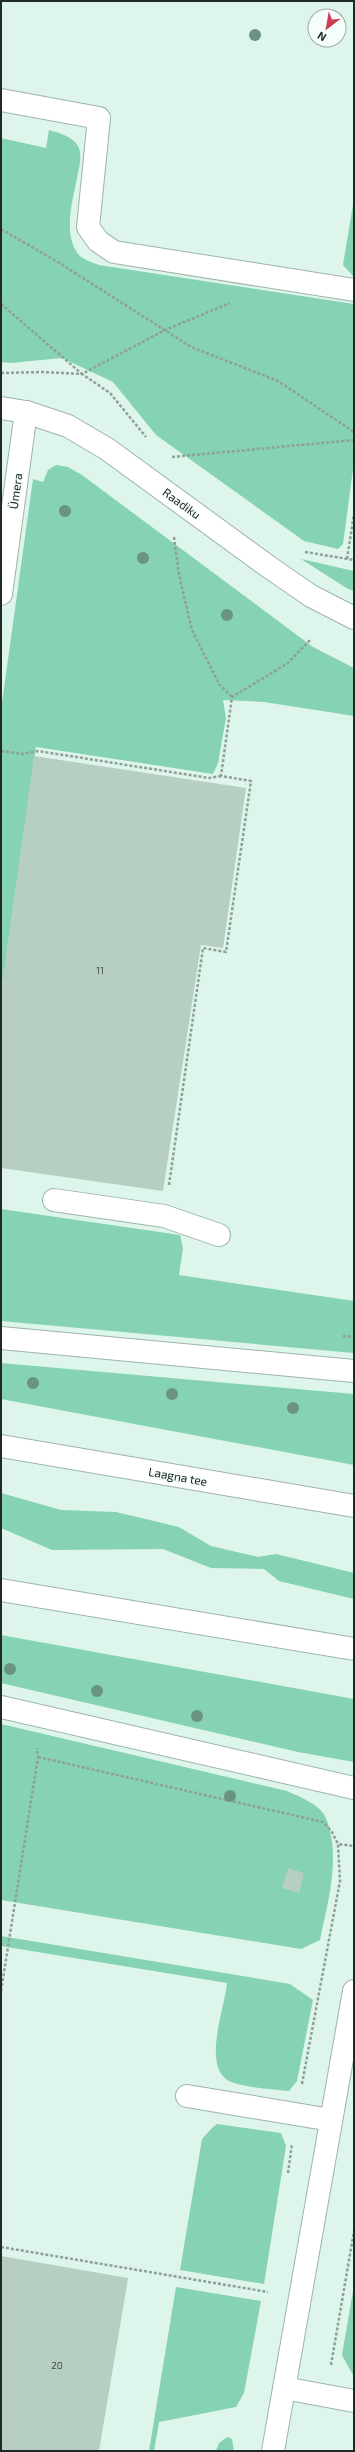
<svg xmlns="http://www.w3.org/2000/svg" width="355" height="2452" font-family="'Exo 2',sans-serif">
	<rect width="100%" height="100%" fill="#ddf5ea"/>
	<g fill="#85d3b3">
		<path d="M49,130c10,3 23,6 29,16 4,7 2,19 0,27 -4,23 -15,56 -2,78 4,8 15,11 23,14l255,39v158l-11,82 -5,5 -34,-8 -148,-106 -43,-53 -51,-24 -51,5 -10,-1v-224l45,10z"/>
		<path d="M354,199v78l-11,-12z"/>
		<path d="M56,465l12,2 14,8 231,172 41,21v48l-90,-14 -41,-2 3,18 -8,45 -5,11 -177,-27 -35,246v-283l32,-231 10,3 5,-12z"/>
		<path d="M301,559l53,12v20l-6,-2z"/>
		<path d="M1,1209l179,26 3,13 -4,27 175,26v52l-353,-32z"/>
		<path d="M1,1363l353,31v71l-353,-66z"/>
		<path d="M1,1493l60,17 55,2 63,15 32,19 47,11 18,-3 78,19v26l-75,-18 -15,-12 -53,-1 -48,-19 -111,1 -51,-22z"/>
		<path d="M1,1635l353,64v63l-56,-10 -297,-69z"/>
		<path d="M1,1724l286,67c11,5 32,13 38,25 17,39 3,85 -5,124l-19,9 -300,-49z"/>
		<path d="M1,1936l289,48 23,16 -16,81 -8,10c-18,-2 -38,-3 -55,-8 -35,-10 -9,-75 -7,-100l-226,-37z"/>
		<path d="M217,2124l64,9 5,13 -22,138 -84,-14 22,-131 10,-11z"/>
		<path d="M354,2285v92l-12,-22z"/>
		<path d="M176,2287l85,14 -17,92 -8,14 -77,15 -5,29h-5z"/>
		<path d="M227,2437l5,2 2,12h-18l3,-8z"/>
	</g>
	<g fill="#b7cec3">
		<path d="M34,756l212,32 -23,160 -22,-3 -38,246 -162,-23v-175z"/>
		<path d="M288,1868l16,5 -5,20 -17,-5z"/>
		<path d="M1,2256l127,22 -29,173h-98z"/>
	</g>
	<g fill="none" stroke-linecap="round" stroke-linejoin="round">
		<defs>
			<g id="minor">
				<path d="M1,100l98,18 -11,109 10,14 16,11 240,38"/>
				<path d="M1,408l25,4 42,14 39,23 162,118 42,29 43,22"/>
				<path d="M1,594l25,-182"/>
				<path d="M54,1200l110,16 55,19"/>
				<path d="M1,1338l353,33"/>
				<path d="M1,1707l353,81"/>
				<path d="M187,2096l144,24"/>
				<path d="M284,2388l70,13"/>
				<path d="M273,2451l81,-460"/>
			</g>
			<g id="major">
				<path d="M1,1446l353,60"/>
				<path d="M1,1590l353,59"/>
			</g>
		</defs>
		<use href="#minor" stroke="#9eb4aa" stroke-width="24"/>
		<use href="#major" stroke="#9eb4aa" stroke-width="24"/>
		<g stroke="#8fa098" stroke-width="2.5" stroke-dasharray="3 2" stroke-linecap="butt">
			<path d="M1,229l60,35 130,83 87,34 76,51"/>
			<path d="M1,304l81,70 83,-44 65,-27"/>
			<path d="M1,373l41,-1 40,2 28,19 36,44"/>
			<path d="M172,457l182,-17"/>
			<path d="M174,537l5,38 13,55 27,54 13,13"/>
			<path d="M305,552l49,8"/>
			<path d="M347,559l7,-45"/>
			<path d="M1,751l22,3 15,-3 171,27 12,-2"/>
			<path d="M169,1185l34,-237 23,4 25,-171 -30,-5 11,-79 56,-34 23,-24"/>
			<path d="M343,1336l11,1"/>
			<path d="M38,1757l285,65 9,10 6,12"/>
			<path d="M1,1991l37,-234 -1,-9"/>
			<path d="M302,2084l38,-203 -2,-37 16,2"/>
			<path d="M288,2173l4,-29"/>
			<path d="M1,2247l267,45"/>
			<path d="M331,2365l23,-134"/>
		</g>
		<use href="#minor" stroke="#fff" stroke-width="22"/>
		<use href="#major" stroke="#fff" stroke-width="22"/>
	</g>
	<g fill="#6b9384">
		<circle cx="255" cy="35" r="6"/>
		<circle cx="65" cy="511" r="6"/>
		<circle cx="143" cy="558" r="6"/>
		<circle cx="227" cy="615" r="6"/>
		<circle cx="33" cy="1383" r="6"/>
		<circle cx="172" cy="1394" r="6"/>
		<circle cx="293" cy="1408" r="6"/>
		<circle cx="10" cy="1669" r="6"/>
		<circle cx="97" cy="1691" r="6"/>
		<circle cx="197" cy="1716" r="6"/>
		<circle cx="230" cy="1796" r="6"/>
	</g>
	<g text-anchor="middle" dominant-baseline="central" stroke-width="3" stroke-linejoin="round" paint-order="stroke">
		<g font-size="10" fill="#46524c">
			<text x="100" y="970">11</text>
			<text x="57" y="2365">20</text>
		</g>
		<g font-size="12" fill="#202925" stroke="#f5fefa">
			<text transform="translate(15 491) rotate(-82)">Ümera</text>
			<text transform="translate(182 503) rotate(36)">Raadiku</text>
			<text transform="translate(178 1476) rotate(10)">Laagna tee</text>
		</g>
	</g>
	<rect width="355" height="2452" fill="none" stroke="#202925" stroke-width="4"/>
	<g transform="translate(327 28) rotate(211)"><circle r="19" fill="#f5fefa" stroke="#a0a9a5"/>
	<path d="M0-3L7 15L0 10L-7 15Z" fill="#cd3d52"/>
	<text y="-6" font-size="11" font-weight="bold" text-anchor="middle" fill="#202925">N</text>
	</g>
</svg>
